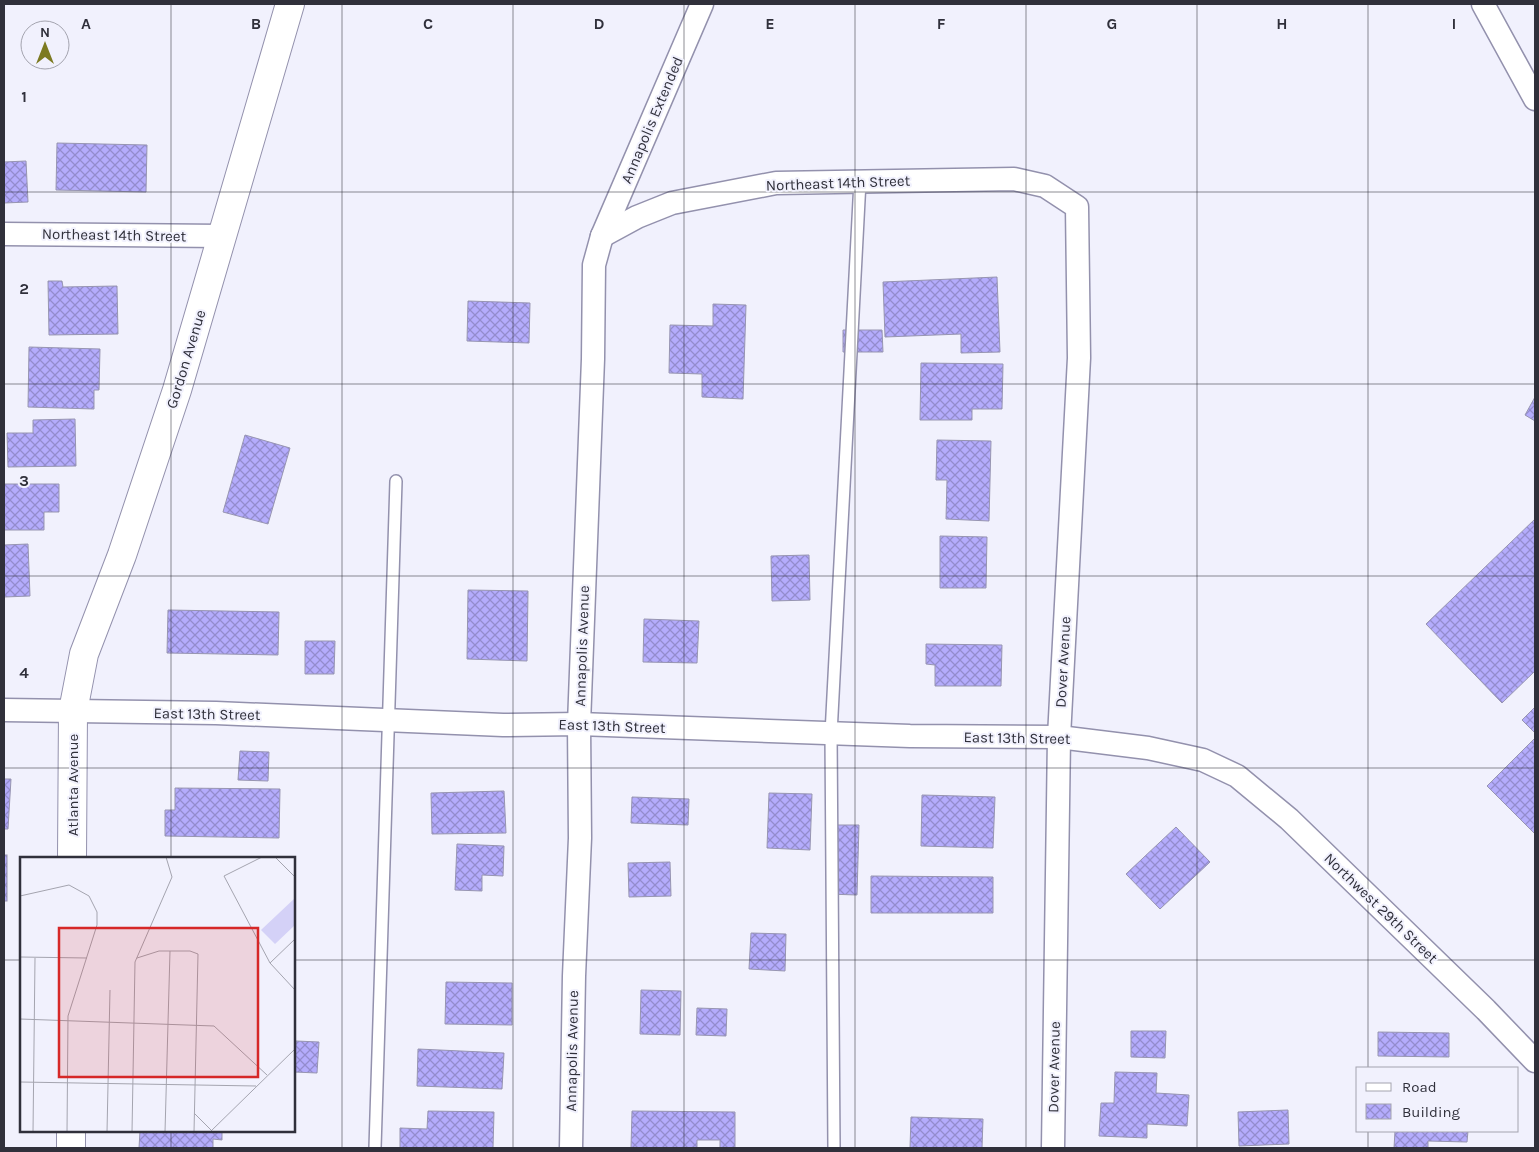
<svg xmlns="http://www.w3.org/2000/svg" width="1539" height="1152" font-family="Karla,sans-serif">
	<defs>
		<pattern id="building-cross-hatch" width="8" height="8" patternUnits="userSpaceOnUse" patternTransform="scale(1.25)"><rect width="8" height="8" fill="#b4acfc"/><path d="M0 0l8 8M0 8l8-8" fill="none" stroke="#938ccd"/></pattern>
	</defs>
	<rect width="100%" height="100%" fill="#f1f1fd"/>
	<g fill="url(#building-cross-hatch)" stroke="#9795b1">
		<path d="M57,143l90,2 -1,47 -90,-2z"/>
		<path d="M26,161l2,41 -24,1v-41z"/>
		<path d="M997,277l3,75 -39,1v-19l-76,3 -2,-55z"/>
		<path d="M48,281h14l1,6 54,-1 1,48 -69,1z"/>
		<path d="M468,301l62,2 -1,40 -62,-2z"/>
		<path d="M713,304l33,1 -3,94 -41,-2v-23l-33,-1 1,-48 43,1z"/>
		<path d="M843,330h39l1,22h-40z"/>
		<path d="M29,347l71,2 -1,41h-5v19l-66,-2z"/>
		<path d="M921,363l82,1 -1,45h-30v11h-52z"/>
		<path d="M1535,397v24l-10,-6z"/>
		<path d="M75,419l1,47 -68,1 -1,-34h26v-13z"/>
		<path d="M245,435l45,13 -22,76 -45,-12z"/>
		<path d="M937,440l54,1 -2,80 -43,-2 1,-39h-11z"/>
		<path d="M4,484h55v28h-15v18h-40z"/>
		<path d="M1535,519v152l-33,32 -76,-79z"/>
		<path d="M940,536l47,1 -1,51h-46z"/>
		<path d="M28,544l2,52 -26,1v-52z"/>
		<path d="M809,555l1,45 -38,1 -1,-45z"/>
		<path d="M468,590l60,1 -1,70 -60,-2z"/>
		<path d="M168,610l111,2 -1,43 -111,-2z"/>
		<path d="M644,619l55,2 -2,42 -54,-1z"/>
		<path d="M305,641h30l-1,33h-29z"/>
		<path d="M926,644l76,1 -1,41h-66v-21l-9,-1z"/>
		<path d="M1535,707v26l-13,-13z"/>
		<path d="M1535,738v96l-48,-48z"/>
		<path d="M240,751l29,1 -1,29 -30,-1z"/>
		<path d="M4,779h7l-3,50h-4z"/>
		<path d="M175,788l105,1 -1,49 -114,-2v-26h10z"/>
		<path d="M504,791l2,42 -74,1 -1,-41z"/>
		<path d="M769,793l43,1 -2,56 -43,-2z"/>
		<path d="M922,795l73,2 -2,51 -72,-2z"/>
		<path d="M632,797l57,2 -1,26 -57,-2z"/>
		<path d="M829,825h30l-2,70 -30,-1z"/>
		<path d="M1176,827l34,35 -50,47 -34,-35z"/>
		<path d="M457,844l47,2 -1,30 -21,-1v16l-27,-1z"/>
		<rect x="4" y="855" width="3" height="46"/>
		<path d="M670,862l1,34 -42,1 -1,-34z"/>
		<path d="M871,876l122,1v36h-122z"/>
		<path d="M751,933l35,1 -1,37 -36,-2z"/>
		<path d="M446,982l66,1v42l-67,-1z"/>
		<path d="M641,990l40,1 -1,44 -40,-1z"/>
		<path d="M697,1008l30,1 -1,27 -30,-1z"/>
		<path d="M1131,1031h35l-1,27 -34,-1z"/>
		<path d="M1378,1032l71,1v24l-71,-1z"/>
		<path d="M296,1041l23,1 -2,31 -23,-1z"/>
		<path d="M418,1049l86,4 -2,36 -85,-3z"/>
		<path d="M1115,1072l42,1 -1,20 33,2 -2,31 -40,-2v14l-48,-2 2,-33h13z"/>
		<path d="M1288,1110l1,34 -50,2 -1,-34z"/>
		<path d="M428,1111l66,1 -1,36h-93v-20l27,1z"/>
		<path d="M632,1111l103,1v36h-15v-8h-23v8h-66z"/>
		<path d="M911,1117l72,2 -1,29h-72z"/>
		<path d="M140,1131h82v9l-9,-1v9h-74z"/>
		<path d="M1395,1131h73l-1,11 -39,-1v7h-34z"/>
	</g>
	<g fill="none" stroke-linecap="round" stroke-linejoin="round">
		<defs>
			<g id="lane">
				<path d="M375,1148l21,-667"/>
				<path d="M834,1148l-3,-414 29,-553"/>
			</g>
			<g id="street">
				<path d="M1483,4l52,95"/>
				<path d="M4,234l219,2"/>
				<path d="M602,236l35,-19 35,-14 104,-20 238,-4 31,7 32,21 2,151 -20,379 -6,411"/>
				<path d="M4,710l212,3 287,12 76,-1 331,12 149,1 89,11 55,12 34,16 52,43 197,191 49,51"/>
				<path d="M571,1148l3,-172 6,-138 -1,-114 14,-365 1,-94 8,-29 100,-232"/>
			</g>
			<g id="secondary">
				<path d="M72,858l1,-147 11,-57 38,-99 55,-165 113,-386"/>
				<path d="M71,1148v-17"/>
			</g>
		</defs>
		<use href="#lane" stroke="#9391ad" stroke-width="14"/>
		<use href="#street" stroke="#9391ad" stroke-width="25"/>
		<use href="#secondary" stroke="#9391ad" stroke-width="30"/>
		<use href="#lane" stroke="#fff" stroke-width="11"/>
		<use href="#street" stroke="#fff" stroke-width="22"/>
		<use href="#secondary" stroke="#fff" stroke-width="28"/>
	</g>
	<path fill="none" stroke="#30303b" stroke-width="1" stroke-opacity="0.55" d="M171,4v854M342,4v1144M513,4v1144M684,4v1144M855,4v1144M1026,4v1144M1197,4v1144M1368,4v1064M4,192h1531M4,384h1531M4,576h1531M4,768h1531M4,960h17M294,960h1241M171,1131v17M1368,1131v17"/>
	<g text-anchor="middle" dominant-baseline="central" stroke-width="4" stroke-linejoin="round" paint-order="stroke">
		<g font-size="15" fill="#30303b" stroke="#f1f1fd">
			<text transform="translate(652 120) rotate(-67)">Annapolis Extended</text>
			<text transform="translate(838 183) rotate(-2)">Northeast 14th Street</text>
			<text transform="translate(114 235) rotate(1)">Northeast 14th Street</text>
			<text transform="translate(186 359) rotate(-73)">Gordon Avenue</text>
			<text transform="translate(582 646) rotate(-88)">Annapolis Avenue</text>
			<text transform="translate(1063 662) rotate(-87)">Dover Avenue</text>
			<text transform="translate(207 714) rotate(1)">East 13th Street</text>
			<text transform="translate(612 726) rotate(2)">East 13th Street</text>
			<text transform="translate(1017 738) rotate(1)">East 13th Street</text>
			<text transform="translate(73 785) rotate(-90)">Atlanta Avenue</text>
			<text transform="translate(1381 908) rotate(44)">Northwest 29th Street</text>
			<text transform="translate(572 1051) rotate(-89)">Annapolis Avenue</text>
			<text transform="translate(1054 1067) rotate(-89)">Dover Avenue</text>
		</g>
	</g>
	<g transform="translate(20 857)">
		<rect width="275" height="275" fill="#f1f1fd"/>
		<path d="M275,41v27l-20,19 -14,-14z" fill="#d4d1f7"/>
		<path fill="none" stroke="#a4a4af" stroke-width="1" d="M242,0l-38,19 46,87 25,27M255,0l20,20M0,39l49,-11 20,11 8,16v13l-29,91 -1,116M0,100l67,1M117,101l22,-7h31l8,3 -4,178M250,106l25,-24M0,162l194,7 53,49M0,225l236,4M174,256l19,19M13,275l2,-174M87,275l3,-142M112,275l3,-170 37,-85 -6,-20M145,275l5,-181M190,275l85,-83"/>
		<path fill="#d62828" fill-opacity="0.15" stroke="#d62828" stroke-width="2.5" d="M39,71h199v149h-199z"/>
		<rect width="275" height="275" fill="none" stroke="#30303b" stroke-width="2.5"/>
	</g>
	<g font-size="16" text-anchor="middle" font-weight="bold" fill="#30303b" stroke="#f1f1fd" stroke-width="4" stroke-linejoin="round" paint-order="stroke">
		<text x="86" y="29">A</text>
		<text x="256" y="29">B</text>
		<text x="428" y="29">C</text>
		<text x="599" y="29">D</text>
		<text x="770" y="29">E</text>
		<text x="941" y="29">F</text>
		<text x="1112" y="29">G</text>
		<text x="1282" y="29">H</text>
		<text x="1454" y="29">I</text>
		<text x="24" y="102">1</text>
		<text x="24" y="294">2</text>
		<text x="24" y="486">3</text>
		<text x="24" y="678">4</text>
	</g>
	<rect width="1539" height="1152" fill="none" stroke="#30303b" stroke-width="10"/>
	<rect x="1356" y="1067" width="162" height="65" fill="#f1f1fd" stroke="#a4a4af"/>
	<rect x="1366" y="1083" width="25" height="8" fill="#ffffff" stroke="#a4a4af"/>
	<text x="1402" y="1092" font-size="15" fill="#30303b">Road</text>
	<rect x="1366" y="1104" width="25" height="15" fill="url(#building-cross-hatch)" stroke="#a4a4af"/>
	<text x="1402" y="1117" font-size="15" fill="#30303b">Building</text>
	<g transform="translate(45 45)"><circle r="24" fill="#f1f1fd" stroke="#a4a4af"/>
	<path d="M0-4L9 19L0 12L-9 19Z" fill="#7c7a21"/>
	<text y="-8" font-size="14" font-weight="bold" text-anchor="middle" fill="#30303b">N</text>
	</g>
</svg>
